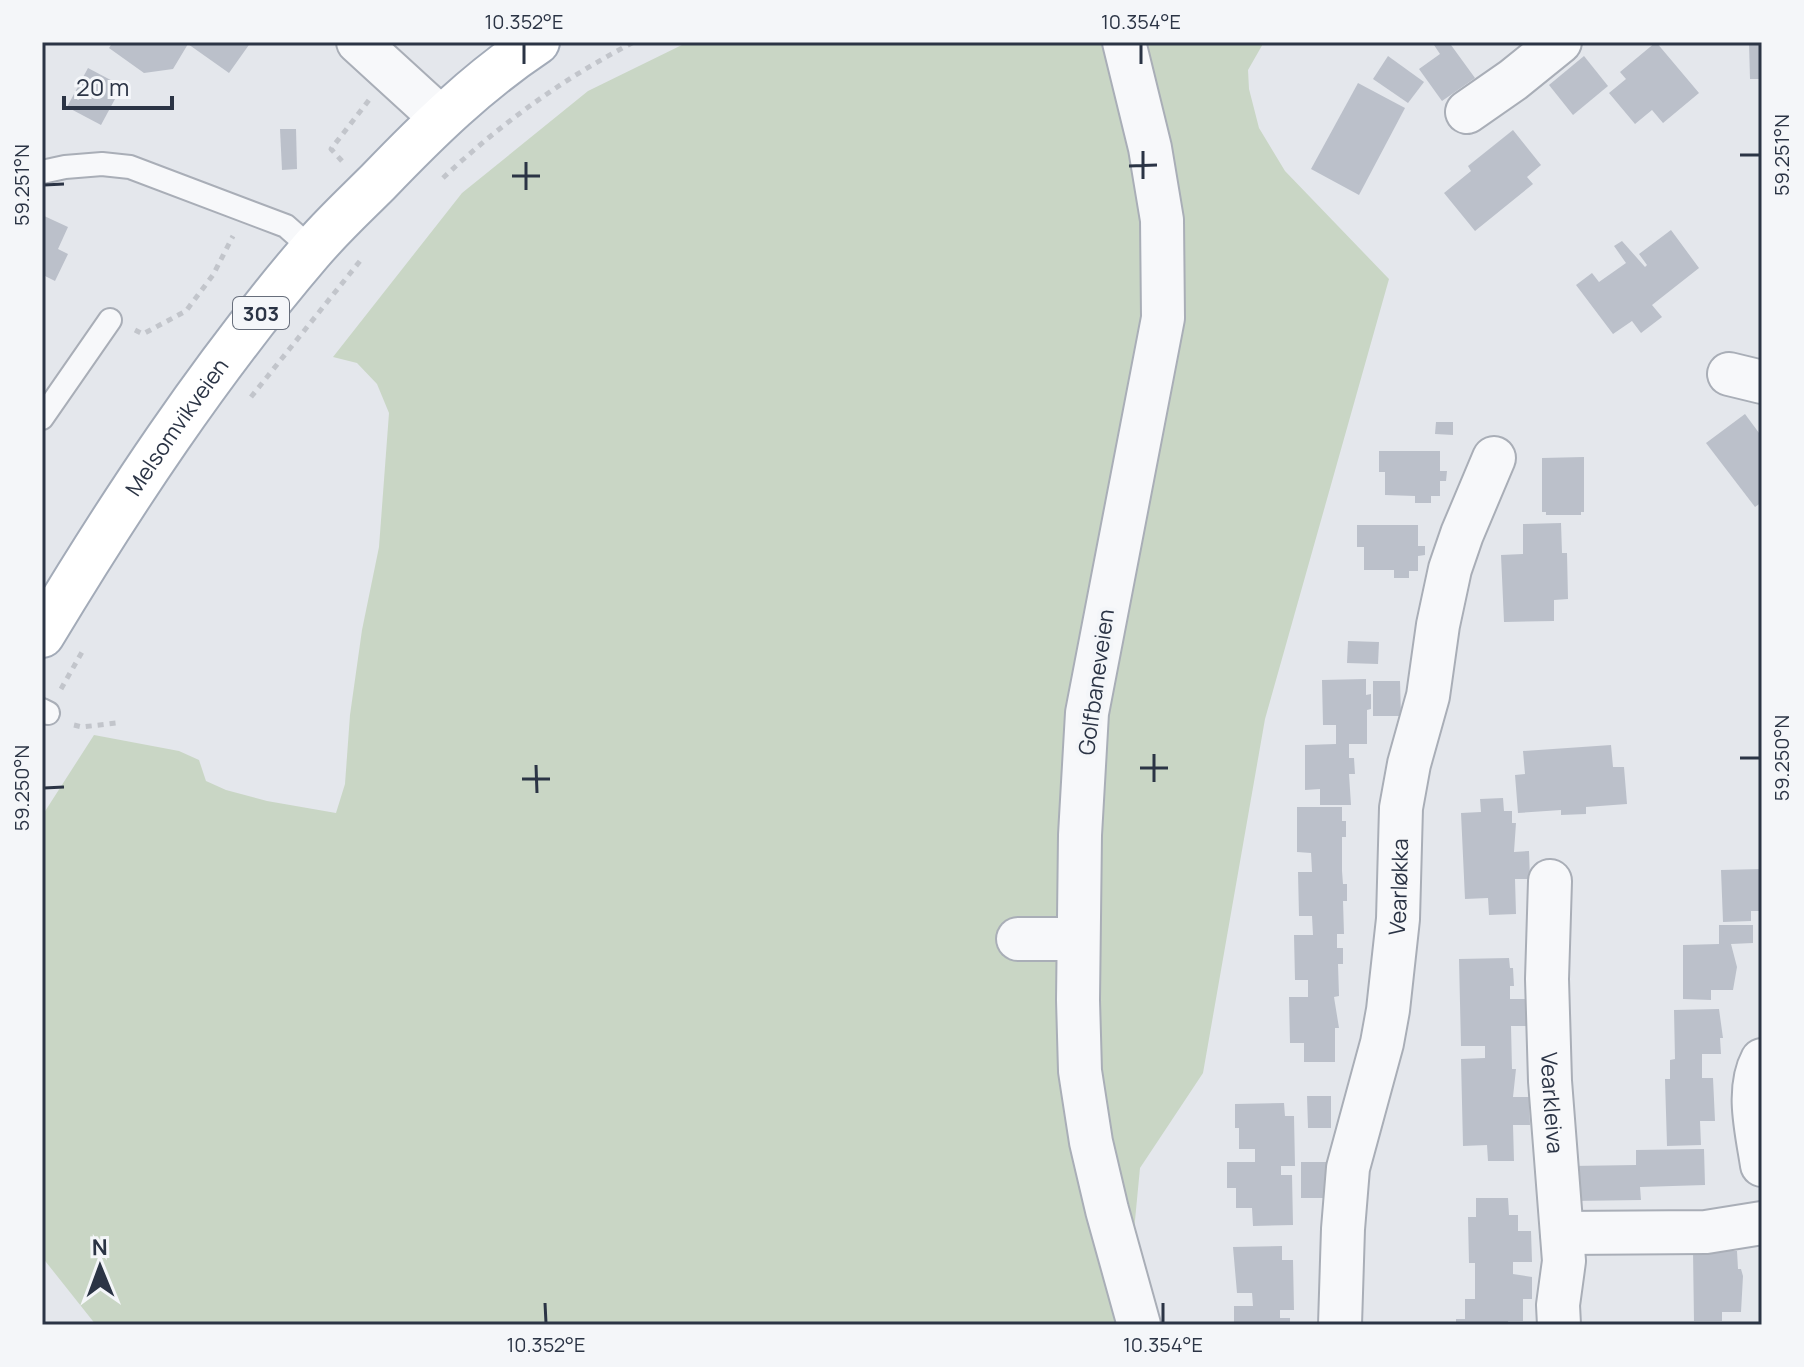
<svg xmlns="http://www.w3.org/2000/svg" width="1804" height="1367" font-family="Manrope,sans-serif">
	<rect width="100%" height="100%" fill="#e4e7ec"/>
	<path fill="#c9d6c5" d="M688,42h576l-16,28 1,19 10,39 26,43 104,108 -124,440 -62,354 -63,95 -15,157h-1029l-54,-68v-441l52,-81 85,16 20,9 7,21 20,9 41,11 69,12 9,-29 5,-69 12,-85 17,-83 10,-134 -12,-29 -20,-21 -24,-6 129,-164 126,-102z"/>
	<g fill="#bbc0ca">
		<path d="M113,42h138l-22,31 -41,-29 -15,25 -29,4 -35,-25z"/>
		<path d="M1432,42h24l-5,3 24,33 -33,23 -23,-32 21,-15z"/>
		<path d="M1656,42l43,51 -36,30 -11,-13 -17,14 -26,-31 17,-14 -6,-7z"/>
		<path d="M1749,42h13v37h-12z"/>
		<path d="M1388,56l36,26 -16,21 -35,-24z"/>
		<path d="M1584,56l24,30 -35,29 -24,-30z"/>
		<path d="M88,68l34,18 -21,39 -34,-18z"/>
		<path d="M1358,83l47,25 -46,87 -48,-26z"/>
		<path d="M280,129h16l1,40 -15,1z"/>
		<path d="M1513,130l28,35 -14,12 6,7 -58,47 -31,-38 27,-22 -3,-5z"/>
		<path d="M42,215l26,12 -10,22 10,5 -13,27 -10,-5 -3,7z"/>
		<path d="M1671,230l28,38 -47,37 10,12 -21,16 -9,-12 -19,13 -37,-49 16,-12 7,9 27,-19 -12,-17 8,-5 23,26 2,-2 -8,-11z"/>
		<path d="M1745,414l17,23v65l-7,5 -49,-64z"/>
		<path d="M1436,422h17v13l-18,-1z"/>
		<path d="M1379,451h61v20h7l-1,10h-6v15h-9v7h-16v-7l-30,-1v-23h-6z"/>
		<path d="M1584,457v55h-3v3h-35v-3h-4v-54z"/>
		<path d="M1561,523l1,30h5l1,46 -14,1v21l-50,1 -3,-67 22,-1v-30z"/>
		<path d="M1357,525h61v21h7v9l-7,1v15h-9v7h-15v-8h-30v-23h-7z"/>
		<path d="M1348,641l31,1 -1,22 -31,-1z"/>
		<path d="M1366,679v16l5,-1v15l-4,1v34h-18v14h5l1,16h-6l2,31h-31v-16l-15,1v-45l31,-1v-19h-13l-1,-45z"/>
		<path d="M1373,681h27l1,35h-28z"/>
		<path d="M1611,745l2,22h11l3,37 -41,3v7l-25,1v-5l-43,3 -3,-38 10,-1 -2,-23z"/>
		<path d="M1503,798l1,13h8v12h4l-2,29 15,-1 1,28h-15l1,35 -27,1 -1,-17 -23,1 -4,-86 20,-1 -1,-13z"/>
		<path d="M1297,807h45v14h4v16h-4v34l1,13h4v17h-4l1,33h-7v14h6v16h-5l1,32 -5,1 5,31h-4v34h-31v-19h-14l-1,-46h19v-17h-13l-1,-45h19l-1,-19h-13l-1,-44h14l-1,-19 -14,-1z"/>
		<path d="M1762,869v42h-11v10l-28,1 -2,-52z"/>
		<path d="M1719,925h34v18l-22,1 6,23 -4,23h-22v10l-28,-1v-54l36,-1z"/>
		<path d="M1509,958l1,10h3l1,18h-4v13h16l1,27h-16l1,43h4l-3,28h16l1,28h-17l1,36h-26l-1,-16 -24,1 -2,-87 24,-1v-12h-24l-2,-87z"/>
		<path d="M1719,1009l4,29h-3l1,16h-19v24h11l2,43h-15l1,24 -34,1 -2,-67h5v-19l5,-1 -1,-49z"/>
		<path d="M1307,1096h24v32h-23z"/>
		<path d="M1284,1103l1,13h9l1,50h-14v9h11l1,50 -40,1 -1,-18h-16v-20h-9v-26h28v-13h-16v-21h-4v-24z"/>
		<path d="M1704,1149l1,36 -65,2 1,13 -70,1v-35l65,-1v-15z"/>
		<path d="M1301,1162h26l1,36h-27z"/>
		<path d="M1476,1198h32l1,17h9v16h13l1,31h-19v12l19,3v22h-9v22h-15v4h-52v-6h9v-20h10v-36h-6l-1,-46h8z"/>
		<path d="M1282,1246v14h11l1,50h-14v8h10v7h-56v-19h19l-1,-13h-15l-4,-46z"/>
		<path d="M1693,1251h44l1,18h3l2,7 -2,36h-19v9h-28z"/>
	</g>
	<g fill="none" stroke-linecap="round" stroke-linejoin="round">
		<defs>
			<g id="service">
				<path d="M42,172l23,-5 37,-3 28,3 156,59 26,23"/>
				<path d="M42,418l68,-98"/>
				<path d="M42,710l6,3"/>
			</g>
			<g id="minor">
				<path d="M358,42l82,75"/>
				<path d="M1124,42l26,106 12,72 1,98 -76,395 -7,122 -2,165 2,71 11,71 16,68 32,115"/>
				<path d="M1467,112l46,-32 47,-38"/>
				<path d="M1729,374l33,8"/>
				<path id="s1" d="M1550,881l-3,98 3,102 14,180 -6,44 1,20"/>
				<path d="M1018,939h60"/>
				<path d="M1762,1060c-16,30 -5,72 0,105"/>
				<path d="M1562,1233l144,-1 56,-9"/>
				<path id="s2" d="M1340,1325l3,-96 5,-61 34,-125 6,-33 10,-91 3,-111 8,-44 19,-68 10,-71 12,-56 12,-35 32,-76"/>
			</g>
			<g id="primary">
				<path id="s3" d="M42,635c80,-133 167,-265 268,-383 21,-25 45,-47 68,-70 50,-52 99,-100 159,-140"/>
			</g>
		</defs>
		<use href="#service" stroke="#a9aeb7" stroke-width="26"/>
		<use href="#minor" stroke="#a9aeb7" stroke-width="46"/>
		<use href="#primary" stroke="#a3abb8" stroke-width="48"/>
		<g stroke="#c2c5cb" stroke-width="5" stroke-dasharray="6 6" stroke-linecap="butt">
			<path d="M342,161l-11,-12 38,-49"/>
			<path d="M443,178c57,-54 121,-100 191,-136"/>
			<path d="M135,330l8,4 43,-23 27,-36 20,-39"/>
			<path d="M251,397l109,-136"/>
			<path d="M61,689l21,-37"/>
			<path d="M74,725l8,2 34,-4"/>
		</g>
		<use href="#service" stroke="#f7f8fa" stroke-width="22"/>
		<use href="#minor" stroke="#f7f8fa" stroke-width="42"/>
		<use href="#primary" stroke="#fff" stroke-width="44"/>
	</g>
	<path fill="none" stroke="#2b3445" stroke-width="3" d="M524,44v20M1141,44v20M1143,151v28M1740,155h20M526,162v28M1129,166l28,-1M512,176h28M44,185l20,-1M1154,754v28M1740,758h20M536,765l1,28M1140,768h28M522,779h28M44,788l20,-1M545,1303l1,20M1163,1303v20"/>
	<g text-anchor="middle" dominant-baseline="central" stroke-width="8" stroke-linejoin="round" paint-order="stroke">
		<rect fill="#f4f6f9" stroke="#676e7b" stroke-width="2" x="233" y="297" width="56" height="32" rx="6"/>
		<g font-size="20" font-weight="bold" fill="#2b3445">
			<text x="261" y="313">303</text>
		</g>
		<g font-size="22" fill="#2b3445" stroke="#f4f6f9">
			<text stroke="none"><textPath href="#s3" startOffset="248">Melsomvikveien</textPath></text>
			<text transform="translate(1096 682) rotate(-82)">Golfbaneveien</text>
			<text stroke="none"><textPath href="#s2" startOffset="444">Vearløkka</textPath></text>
			<text stroke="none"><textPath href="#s1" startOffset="222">Vearkleiva</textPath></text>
		</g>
	</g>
	<rect width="1804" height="1367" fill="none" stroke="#f4f6f9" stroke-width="88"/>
	<g transform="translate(100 1267) rotate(359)" stroke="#f4f6f9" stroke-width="6" paint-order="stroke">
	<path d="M0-6L14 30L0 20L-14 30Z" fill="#2b3445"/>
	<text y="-12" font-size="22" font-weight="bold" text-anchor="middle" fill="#2b3445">N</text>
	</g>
	<path d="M64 96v12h108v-12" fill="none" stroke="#2b3445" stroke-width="4"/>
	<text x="76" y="96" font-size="24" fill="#2b3445" stroke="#f4f6f9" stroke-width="6" paint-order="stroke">20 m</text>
	<rect x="44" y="44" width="1716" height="1279" fill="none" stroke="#2b3445" stroke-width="3"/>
	<g font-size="20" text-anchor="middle" fill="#2b3445">
		<text x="524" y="29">10.352°E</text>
		<text x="1141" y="29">10.354°E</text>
		<text transform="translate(1782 155) rotate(-90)" y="7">59.251°N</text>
		<text transform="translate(22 185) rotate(-90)" y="7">59.251°N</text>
		<text transform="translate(1782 758) rotate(-90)" y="7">59.250°N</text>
		<text transform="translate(22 788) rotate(-90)" y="7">59.250°N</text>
		<text x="546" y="1352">10.352°E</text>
		<text x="1163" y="1352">10.354°E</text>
	</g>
</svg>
